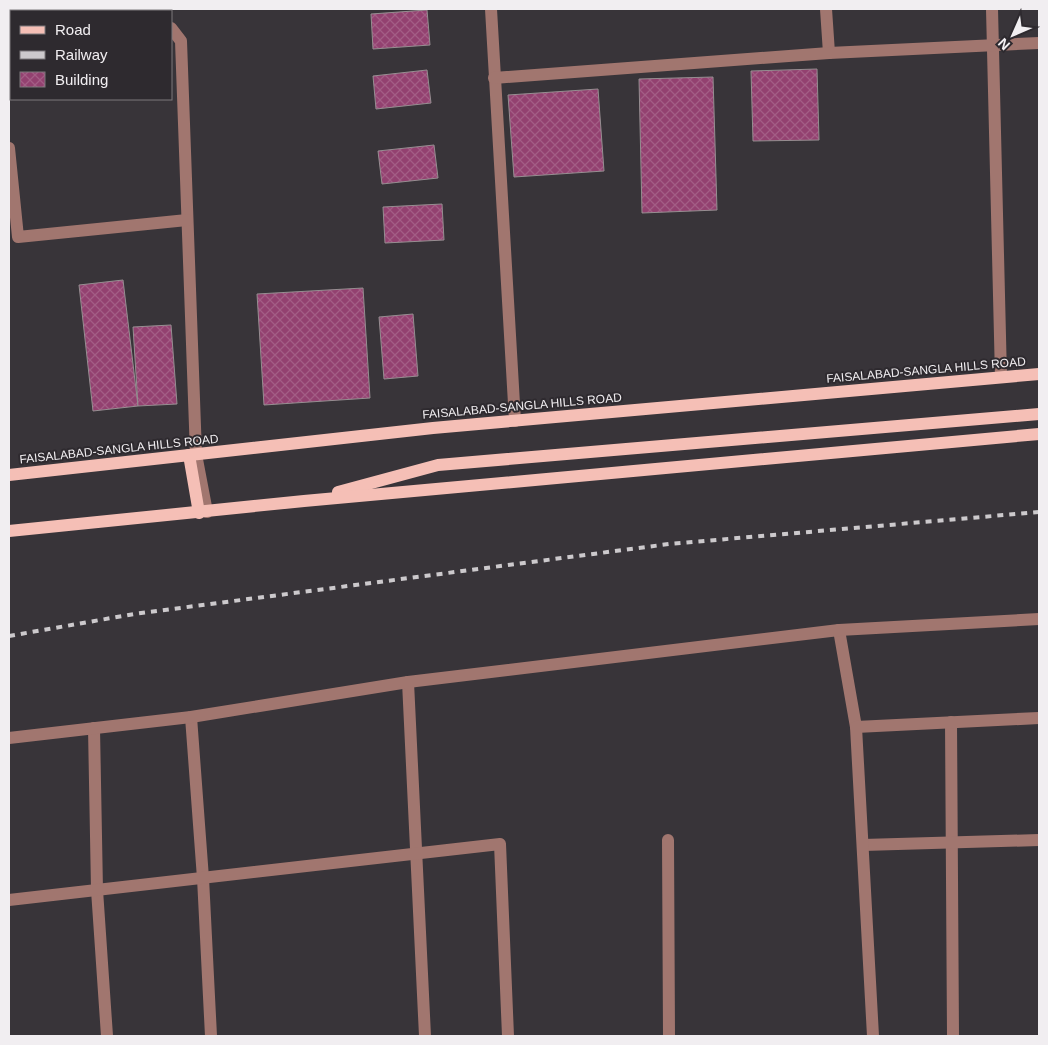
<svg xmlns="http://www.w3.org/2000/svg" width="1048" height="1045" font-family="Helvetica,sans-serif">
	<defs>
		<pattern id="building-cross-hatch" width="8" height="8" patternUnits="userSpaceOnUse" patternTransform="scale(1.25)"><rect width="8" height="8" fill="#934170"/><path d="M0 0l8 8M0 8l8-8" fill="none" stroke="#a35d85"/></pattern>
	</defs>
	<rect width="100%" height="100%" fill="#383439"/>
	<g fill="url(#building-cross-hatch)" stroke="#968e91">
		<path d="M427,10l3,35 -57,4 -2,-35z"/>
		<path d="M817,69l2,71 -66,1 -2,-70z"/>
		<path d="M427,70l4,33 -55,6 -3,-33z"/>
		<path d="M713,77l4,133 -75,3 -3,-134z"/>
		<path d="M598,89l6,82 -90,6 -6,-82z"/>
		<path d="M434,145l4,33 -56,6 -4,-33z"/>
		<path d="M442,204l2,36 -59,3 -2,-36z"/>
		<path d="M123,280l15,126 -45,5 -14,-126z"/>
		<path d="M363,288l7,110 -106,7 -7,-111z"/>
		<path d="M413,314l5,62 -34,3 -5,-62z"/>
		<path d="M171,325l6,79 -39,2 -5,-79z"/>
	</g>
	<g fill="none" stroke-linecap="round" stroke-linejoin="round">
		<g stroke="#a1766f" stroke-width="12">
			<path d="M491,9l24,412"/>
			<path d="M826,9l3,44"/>
			<path d="M992,9l9,368"/>
			<path d="M171,28l10,13 15,413 11,58"/>
			<path d="M9,32h2"/>
			<path d="M494,78l335,-25 210,-10"/>
			<path d="M9,148l9,89 169,-17"/>
			<path d="M839,630l17,97"/>
			<path d="M408,682l17,354"/>
			<path d="M191,717l12,161 8,158"/>
			<path d="M951,722l2,314"/>
			<path d="M94,728l3,162 10,146"/>
			<path d="M9,738l182,-21 217,-35 431,-52 200,-11"/>
			<path d="M668,840l1,196"/>
			<path d="M863,845l176,-5"/>
			<path d="M9,900l491,-56 8,192"/>
			<path d="M873,1036l-17,-309 183,-9"/>
		</g>
		<g stroke="#f5bfb6" stroke-width="12">
			<path d="M189,455l10,58"/>
			<path d="M9,475l424,-47 606,-54"/>
			<path d="M338,492l100,-27 601,-51"/>
			<path d="M9,531l295,-30 735,-67"/>
		</g>
		<path stroke="#ccc9cc" stroke-width="4" stroke-dasharray="6 6" stroke-linecap="butt" d="M9,636l125,-22 535,-70 370,-32"/>
	</g>
	<g text-anchor="middle" dominant-baseline="central" stroke-width="4" stroke-linejoin="round" paint-order="stroke">
		<g font-size="12" fill="#f1eef1" stroke="#2e2a2f">
			<text transform="translate(926 370) rotate(-5)">FAISALABAD-SANGLA HILLS ROAD</text>
			<text transform="translate(522 406) rotate(-5)">FAISALABAD-SANGLA HILLS ROAD</text>
			<text transform="translate(119 449) rotate(-6)">FAISALABAD-SANGLA HILLS ROAD</text>
		</g>
	</g>
	<rect width="1048" height="1045" fill="none" stroke="#f1eef1" stroke-width="20"/>
	<rect x="10" y="10" width="162" height="90" fill="#2e2a2f" stroke="#7c787d"/>
	<rect x="20" y="26" width="25" height="8" fill="#f5bfb6" stroke="#7c787d"/>
	<text x="55" y="35" font-size="15" fill="#f1eef1">Road</text>
	<rect x="20" y="51" width="25" height="8" fill="#ccc9cc" stroke="#7c787d"/>
	<text x="55" y="60" font-size="15" fill="#f1eef1">Railway</text>
	<rect x="20" y="72" width="25" height="15" fill="url(#building-cross-hatch)" stroke="#7c787d"/>
	<text x="55" y="85" font-size="15" fill="#f1eef1">Building</text>
	<g transform="translate(1013 35) rotate(225)" stroke="#2e2a2f" stroke-width="4" paint-order="stroke">
	<path d="M0-4L9 19L0 12L-9 19Z" fill="#f1eef1"/>
	<text y="-8" font-size="14" font-weight="bold" text-anchor="middle" fill="#f1eef1">N</text>
	</g>
</svg>
